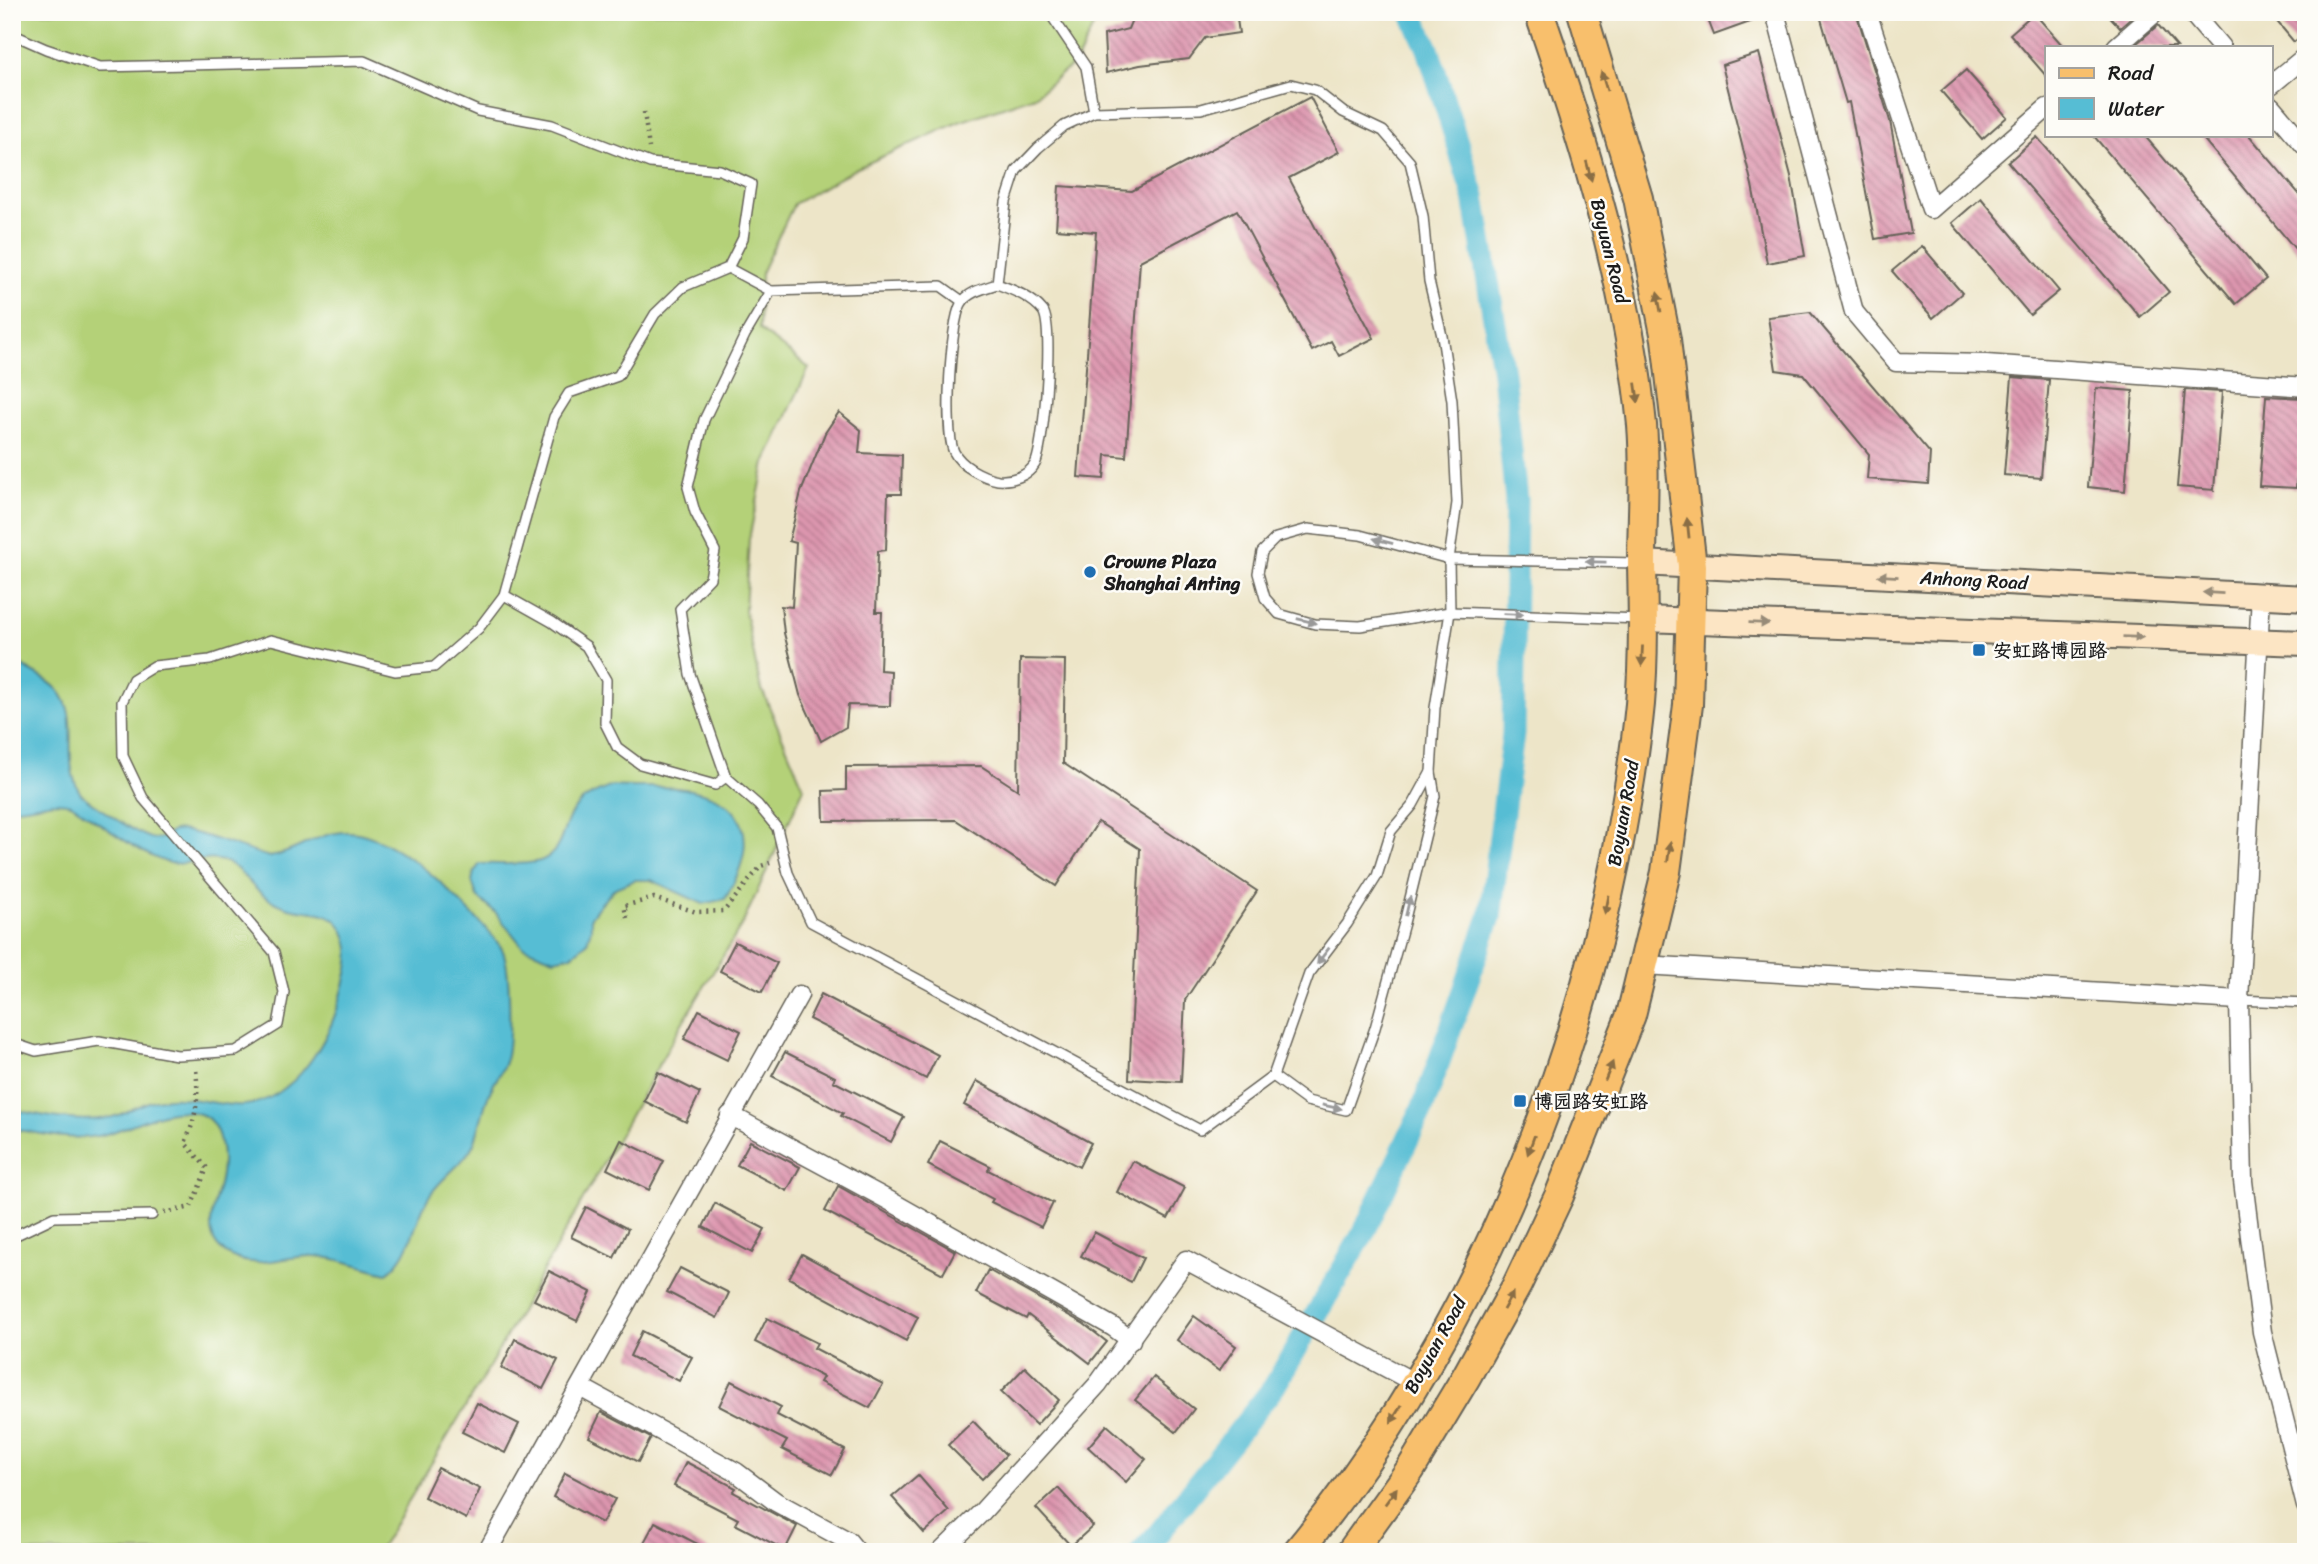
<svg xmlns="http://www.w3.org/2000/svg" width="2318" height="1564" font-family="Sriracha,'LXGW WenKai TC',sans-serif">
	<defs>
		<pattern id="building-back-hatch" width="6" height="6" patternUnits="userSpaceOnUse" patternTransform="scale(1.75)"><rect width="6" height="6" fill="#dd96af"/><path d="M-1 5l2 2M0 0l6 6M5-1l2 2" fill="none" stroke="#b27a8e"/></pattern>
	</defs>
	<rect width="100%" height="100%" fill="#fdfcf7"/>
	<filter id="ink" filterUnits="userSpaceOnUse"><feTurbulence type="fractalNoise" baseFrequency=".0143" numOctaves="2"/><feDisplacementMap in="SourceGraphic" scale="14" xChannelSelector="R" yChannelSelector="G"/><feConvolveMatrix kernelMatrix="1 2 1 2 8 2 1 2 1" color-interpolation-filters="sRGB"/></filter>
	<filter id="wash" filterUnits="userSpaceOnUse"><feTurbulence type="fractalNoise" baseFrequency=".00686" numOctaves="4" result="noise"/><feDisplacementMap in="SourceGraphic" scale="28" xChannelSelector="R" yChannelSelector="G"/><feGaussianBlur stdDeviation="1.57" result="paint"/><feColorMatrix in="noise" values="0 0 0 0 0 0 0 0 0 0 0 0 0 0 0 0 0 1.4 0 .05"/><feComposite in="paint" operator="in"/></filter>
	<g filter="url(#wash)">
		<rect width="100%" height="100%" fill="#ede5c8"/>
		<path fill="#b4d178" stroke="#68764a" stroke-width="2" d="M12,12h1088l-23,49 -42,35 -76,26 -104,47 -61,35 -33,69 -2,56 50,39 -44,95 -16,76 -4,72 15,74 44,103 -61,135 -62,102 -197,351 -106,176h-366z"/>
		<g fill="#56bdd4" stroke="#396c78" stroke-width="2">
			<path d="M12,661c12,6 38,20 46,29 25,29 1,70 23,104 12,10 61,45 75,45 12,0 12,-12 30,-8 28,6 56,18 84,26 29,-5 48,-26 79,-25 31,1 78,36 99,58 15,16 44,41 54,59 9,16 9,92 4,110 -4,15 -14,25 -18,38 -6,15 -8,31 -14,46 -9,20 -32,34 -44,52 -17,26 -17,60 -43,78 -24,-5 -49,-16 -73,-17 -26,-1 -54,13 -79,2 -41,-17 -18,-53 -14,-84 3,-19 0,-53 -21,-60 -34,-12 -71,17 -103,22 -28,5 -57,-3 -85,-7v-20c30,7 69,15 100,8 17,-4 30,-16 49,-18 28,-5 56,8 84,6 51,-6 84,-65 96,-109 7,-24 15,-49 -1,-71 -11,-16 -37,-12 -54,-18 -11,-4 -23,-11 -31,-19 -11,-10 -17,-22 -32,-27 -18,-6 -39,7 -57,1 -27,-8 -70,-42 -95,-58 -21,-6 -38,5 -59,4z"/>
			<path d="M612,786c22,2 44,0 65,2 74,8 83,53 48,111l-22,5 -52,-24h-17l-19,8 -16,18 -8,11v12l-4,14 -15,12 -18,4 -31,-12 -28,-35 -18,-15 -5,-16 2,-9 6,-8c19,-1 42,2 60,-3 23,-8 21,-32 32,-49 9,-14 25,-20 40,-26z"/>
		</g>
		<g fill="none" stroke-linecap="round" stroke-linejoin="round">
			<path stroke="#56bdd4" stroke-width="23" d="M1141,1552l17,-18 116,-147 90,-155 59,-125 67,-190 23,-183 3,-234 -13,-127 -29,-176 -46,-148 -17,-37"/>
		</g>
		<g id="blocks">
			<g fill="url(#building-back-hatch)">
				<path d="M1135,12h101l3,21 -34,5 -16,21 -49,6 -34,8 -2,-38 24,-6z"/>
				<path d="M1705,12h59v5l-50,18z"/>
				<path d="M1819,12h37l34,109 21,112 -36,6 -26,-137 -3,1z"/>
				<path d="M2106,12h32l-18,16z"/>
				<path d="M2269,12h37v20l-12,10z"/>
				<path d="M2034,13l30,34h-17v30l-37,-43z"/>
				<path d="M2158,25l19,22h-40l-2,-2z"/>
				<path d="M1759,53l32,123 14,80 -38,7 -15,-78 -30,-120z"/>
				<path d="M1966,70l41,47 -25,22 -41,-48z"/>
				<path d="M1310,97l29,55 -50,26 85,160 -35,18 -8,-15 -19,10 -75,-141 -97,51 -14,196 -20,-2 -2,24 -26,-2 18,-245 -40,-3 3,-43 73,5z"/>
				<path d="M2093,135h51l122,144 -30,25z"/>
				<path d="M2200,135h49l57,67v60z"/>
				<path d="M2037,137l132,155 -29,25 -132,-155z"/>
				<path d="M1981,198l78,93 -29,24 -78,-92z"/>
				<path d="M1922,246l40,47 -29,25 -41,-47z"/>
				<path d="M1810,312l120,141 -2,31 -61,-5 2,-25 -66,-80 -27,-4 -8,-53z"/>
				<path d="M2012,377l37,3 -8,98 -37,-3z"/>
				<path d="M2096,388l37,3 -8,100 -37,-4z"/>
				<path d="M2185,390l37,2 -8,98 -37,-3z"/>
				<path d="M2266,396l37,2 -7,90 -37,-2z"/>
				<path d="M839,412l22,18 -2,23 43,2 -1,39h-13l-2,56 -8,1 -2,61h6l-2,58 11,1 -1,35 -42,-1 -2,22 -25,14 -21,-46 -16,-62 -3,-27 11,1 4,-64 -7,-2 12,-49 24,-59z"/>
				<path d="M1020,659l45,1 -2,103 194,128 -72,109 -4,82 -52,-3 11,-230 -42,-27 -42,64 -100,-66 -132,1 -1,-30 23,-1v-23l135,-1 37,24z"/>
				<path d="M735,942l42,21 -15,29 -42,-21z"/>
				<path d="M821,994l117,61 -12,24 -117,-60z"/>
				<path d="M699,1010l42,21 -14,29 -43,-21z"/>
				<path d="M785,1052l50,25 -2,4 71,36 -13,25 -50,-26 2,-3 -71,-37z"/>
				<path d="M658,1072l42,21 -14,29 -42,-21z"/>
				<path d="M977,1081l114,62 -12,24 -115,-62z"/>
				<path d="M621,1140l43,21 -15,29 -42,-21z"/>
				<path d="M750,1141l50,26 -13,24 -50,-26z"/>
				<path d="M940,1141l50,25 -2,4 65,33 -12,24 -50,-25 2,-3 -65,-34z"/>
				<path d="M1133,1161l52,27 -17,31 -51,-27z"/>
				<path d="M838,1186l117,65 -12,23 -118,-63z"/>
				<path d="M715,1203l50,26 -13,24 -49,-26z"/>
				<path d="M586,1207l42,22 -14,29 -43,-21z"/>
				<path d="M1094,1232l49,26 -12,24 -50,-26z"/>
				<path d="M802,1254l116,63 -12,24 -117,-63z"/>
				<path d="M680,1268l49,25 -12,25 -50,-26z"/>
				<path d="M988,1270l96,54 23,18 -17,21 -62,-48 -2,4 -50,-26z"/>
				<path d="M549,1271l42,21 -14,29 -43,-21z"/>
				<path d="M1194,1316l42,30 -17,25 -42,-31z"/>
				<path d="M767,1318l50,25 -3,5 69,36 -13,24 -50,-26 3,-5 -68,-35z"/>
				<path d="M642,1331l50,26 -13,24 -49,-25z"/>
				<path d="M515,1339l43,21 -15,29 -42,-21z"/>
				<path d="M1025,1367l34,33 -23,25 -35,-33z"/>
				<path d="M1154,1377l40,32 -18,23 -41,-32z"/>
				<path d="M731,1381l50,26 -4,8 68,35 -13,25 -50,-26 5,-8 -68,-35z"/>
				<path d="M477,1403l42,21 -14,29 -43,-21z"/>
				<path d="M601,1412l50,26 -13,24 -49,-25z"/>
				<path d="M973,1421l33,34 -24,24 -34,-34z"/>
				<path d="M1107,1425l39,34 -20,23 -38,-35z"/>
				<path d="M686,1462l50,26 -3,4 64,34 -12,24 -50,-26 3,-5 -64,-33z"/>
				<path d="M438,1468l42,21 -14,30 -42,-22z"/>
				<path d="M565,1473l50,26 -13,24 -49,-26z"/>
				<path d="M918,1475l31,36 -25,22 -32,-36z"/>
				<path d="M1058,1488l35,38 -22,20 -35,-38z"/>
				<path d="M655,1522l58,30h-60l-11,-6z"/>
			</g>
		</g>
	</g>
	<g filter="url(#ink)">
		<use href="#blocks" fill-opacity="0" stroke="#656258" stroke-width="2"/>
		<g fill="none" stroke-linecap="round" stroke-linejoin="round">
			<defs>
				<g id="service">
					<path d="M1049,12l37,55 8,45"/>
					<path d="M12,34l34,15 54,18 264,-6 114,50 74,14 98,38 70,7 31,14 -8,54 -15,30 -45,19 -28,27 -37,62 -49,17 -15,24 -50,178 -25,33 -45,39 -39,4 -124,-31 -61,20 -56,6 -21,13 -11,23 1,54 20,42 131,154 10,40 -6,33 -42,26 -41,3 -18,1 -78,-14 -63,10 -24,-8"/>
					<path d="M728,268l43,23"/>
					<path d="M997,284c16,6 35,13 46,27 11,15 1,136 -8,153 -7,12 -23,17 -37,16 -16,-3 -37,-14 -44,-28 -10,-20 -4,-129 7,-148 6,-12 24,-16 36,-20l9,-82 10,-31 22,-23 26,-22 30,-14 107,-3 90,-25 24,6 28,22 40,19 27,31 13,54 6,65 13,55 10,65 5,102 -8,56 1,53 -15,96 -4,64 4,24 -31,127 -29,105 -29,82 -39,-9 -34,-25"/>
					<path d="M962,301l-21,-15 -170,5 -26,44 -41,85 -16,67 7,25 20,39 -5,27 -30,31 10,65 36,103 32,28 19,23 11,45 23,49 389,208 73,-54 36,-102 38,-50 30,-48 14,-45 22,-26 18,-33"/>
					<path d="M1637,563l-188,-4 -89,-24 -52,-6 -32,9 -14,14 -4,21 7,25 14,16 36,10 45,2 90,-14 191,7"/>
					<path d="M504,595l48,27 34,24 20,34 -1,43 12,24 23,17 75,21 11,-8"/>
					<path d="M2239,1000l67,3"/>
					<path d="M12,1237l42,-20 98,-2"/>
				</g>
				<g id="minor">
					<path d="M1775,12l79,300 42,50 90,2 320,23"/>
					<path d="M1867,12l64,197 116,-101"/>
					<path d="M2191,12l30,35"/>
					<path d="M2116,47l40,-35"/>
					<path d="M2271,85l35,-29"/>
					<path d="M2271,106l35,41"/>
					<path d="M2261,595l-22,405 4,181 19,151 44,174"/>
					<path d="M1643,965l596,35"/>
					<path d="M730,1115l160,86 223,126 18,13"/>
					<path d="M580,1387l156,85 40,30 72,39 9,11"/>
					<path d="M487,1552l312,-557"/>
					<path d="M941,1552l41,-40 116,-128 88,-124 229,123"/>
				</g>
				<g id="secondary">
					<path d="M1642,563l664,35"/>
					<path d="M1644,619l662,24"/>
				</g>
				<g id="primary">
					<path d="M1297,1552c163,-198 269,-444 319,-694 10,-51 19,-102 24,-154 4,-47 3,-93 2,-139 0,-47 4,-94 0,-140 -14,-141 -57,-280 -103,-413"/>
					<path d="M1351,1552l59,-82 56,-93 51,-92 42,-89 72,-181 35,-143 22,-167 4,-139 -26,-227 -28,-141 -56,-186"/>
				</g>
			</defs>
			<use href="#service" stroke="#656258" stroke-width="12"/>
			<use href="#minor" stroke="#656258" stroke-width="21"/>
			<use href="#secondary" stroke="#656258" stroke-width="28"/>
			<use href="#primary" stroke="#656258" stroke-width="32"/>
			<g stroke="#656258" stroke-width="4.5" stroke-dasharray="2 5" stroke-linecap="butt">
				<path d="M644,112l5,36"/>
				<path d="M627,918l-3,-12 30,-8 42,14 28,-1 37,-45 9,-3"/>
				<path d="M164,1213l27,-6 16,-39 -22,-25c12,-27 14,-45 11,-74"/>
			</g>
			<use href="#service" stroke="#fff" stroke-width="9"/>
			<use href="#minor" stroke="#fff" stroke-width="18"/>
			<use href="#secondary" stroke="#fce5c4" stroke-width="24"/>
			<use href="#primary" stroke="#f8bf6c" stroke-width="28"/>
		</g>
		<defs><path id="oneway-solid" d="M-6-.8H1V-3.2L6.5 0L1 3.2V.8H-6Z" transform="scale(1.75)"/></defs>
		<g fill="#8a6e44">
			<use href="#oneway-solid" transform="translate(1604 81) rotate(-107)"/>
			<use href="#oneway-solid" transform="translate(1589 171) rotate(75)"/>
			<use href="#oneway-solid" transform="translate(1659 302) rotate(-101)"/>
			<use href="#oneway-solid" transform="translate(1637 393) rotate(82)"/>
			<use href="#oneway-solid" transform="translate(1688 528) rotate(-96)"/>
			<use href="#oneway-solid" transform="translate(1642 656) rotate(93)"/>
			<use href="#oneway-solid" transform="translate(1669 852) rotate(-82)"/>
			<use href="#oneway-solid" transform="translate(1607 905) rotate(101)"/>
			<use href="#oneway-solid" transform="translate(1609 1071) rotate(-68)"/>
			<use href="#oneway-solid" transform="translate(1531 1145) rotate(110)"/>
			<use href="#oneway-solid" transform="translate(1508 1301) rotate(-61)"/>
			<use href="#oneway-solid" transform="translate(1396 1414) rotate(122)"/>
			<use href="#oneway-solid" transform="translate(1391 1496) rotate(-54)"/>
		</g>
		<g fill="#999">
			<use href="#oneway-solid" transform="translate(1383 541) rotate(-165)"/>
			<use href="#oneway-solid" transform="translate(1596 562) rotate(-179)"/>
			<use href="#oneway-solid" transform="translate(1513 614) rotate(2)"/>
			<use href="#oneway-solid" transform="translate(1307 621) rotate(13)"/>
			<use href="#oneway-solid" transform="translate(1408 906) rotate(-77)"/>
			<use href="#oneway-solid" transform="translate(1323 956) rotate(127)"/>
			<use href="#oneway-solid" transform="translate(1332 1107) rotate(12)"/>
		</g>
		<g fill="#978b78">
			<use href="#oneway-solid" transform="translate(1888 576) rotate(-177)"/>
			<use href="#oneway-solid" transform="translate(2213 593) rotate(-177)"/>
			<use href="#oneway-solid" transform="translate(1759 623) rotate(2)"/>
			<use href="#oneway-solid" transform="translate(2133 637) rotate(2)"/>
		</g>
	</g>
	<g fill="#1f6fb2" stroke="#fdfcf7" stroke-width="2.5">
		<circle cx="1090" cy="572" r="7"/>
		<rect x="1972" y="643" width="14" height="14" rx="3.5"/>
		<rect x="1513" y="1094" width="14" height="14" rx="3.5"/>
	</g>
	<g text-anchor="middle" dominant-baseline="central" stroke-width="5" stroke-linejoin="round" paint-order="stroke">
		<g font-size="19" fill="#1c1c1c" stroke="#fdfcf7">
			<text transform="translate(1610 251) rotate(76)">Boyuan Road</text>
			<text transform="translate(1974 580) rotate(3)">Anhong Road</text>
			<text transform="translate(1623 813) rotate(-80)">Boyuan Road</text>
			<text transform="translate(1435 1345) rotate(-61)">Boyuan Road</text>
		</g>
		<g font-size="19" font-weight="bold" fill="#1c1c1c" stroke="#fdfcf7" text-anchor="start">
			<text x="1104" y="561">Crowne Plaza<tspan x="1104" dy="22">Shanghai Anting</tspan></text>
			<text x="1993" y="650">安虹路博园路</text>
			<text x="1534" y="1101">博园路安虹路</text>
		</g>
	</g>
	<rect width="2318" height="1564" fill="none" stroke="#fdfcf7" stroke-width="42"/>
	<rect x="2045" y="46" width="228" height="91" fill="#fdfcf7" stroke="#a3a29f" stroke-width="2"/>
	<rect x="2059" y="68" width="35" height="10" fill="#f8bf6c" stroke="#a3a29f" stroke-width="2"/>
	<text x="2108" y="80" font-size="21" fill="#1c1c1c">Road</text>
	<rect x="2059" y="98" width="35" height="21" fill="#56bdd4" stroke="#a3a29f" stroke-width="2"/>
	<text x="2108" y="116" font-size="21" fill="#1c1c1c">Water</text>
</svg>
